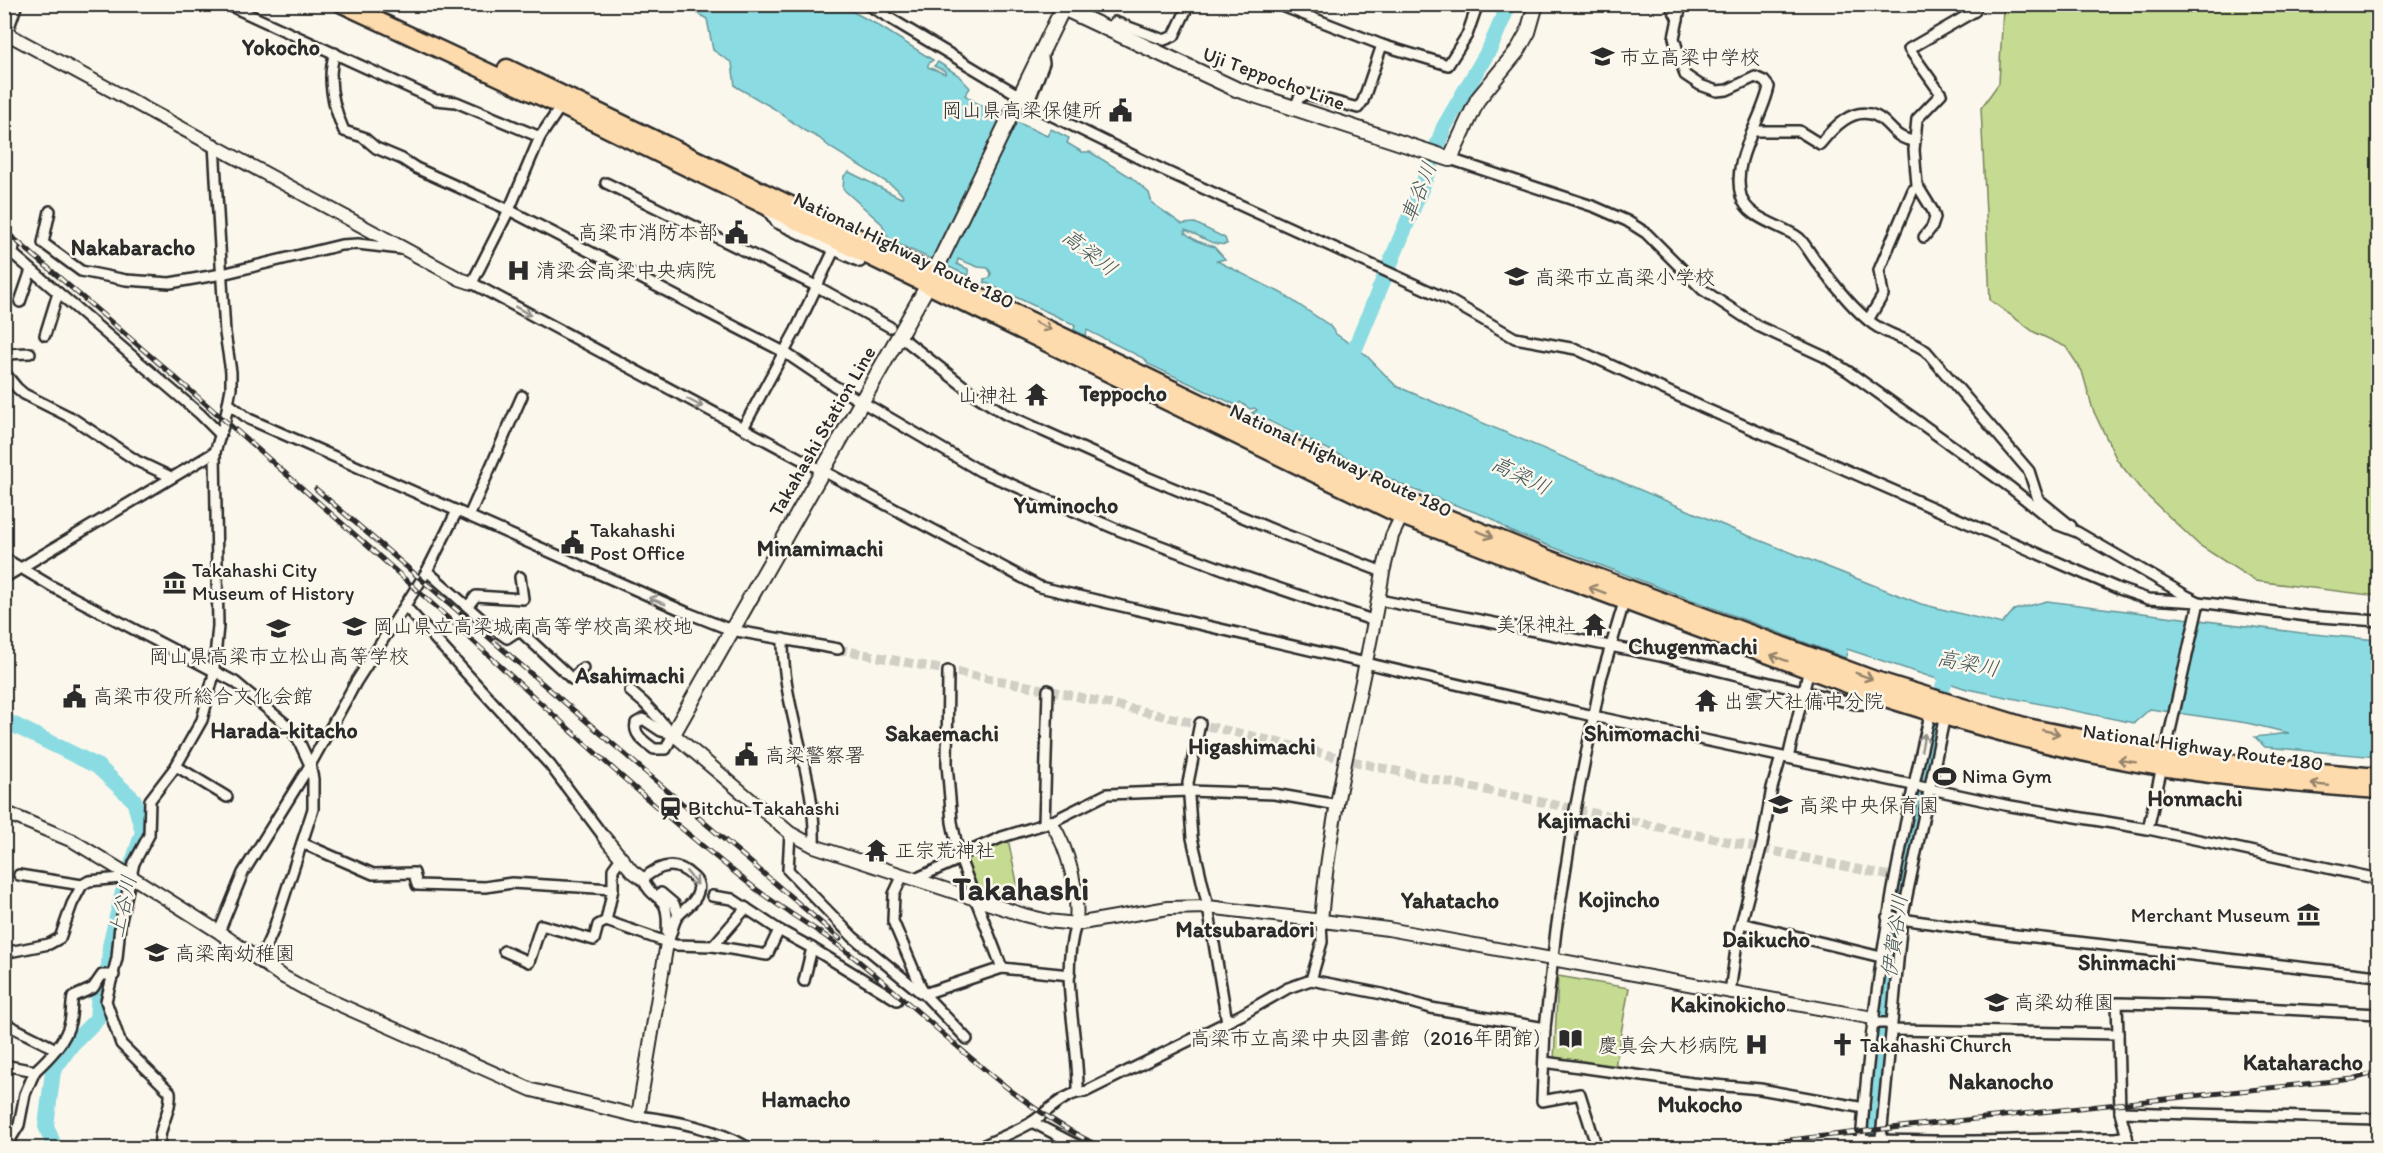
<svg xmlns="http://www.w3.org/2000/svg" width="2383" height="1153" font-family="Itim,'Klee One',sans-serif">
	<rect width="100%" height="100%" fill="#fbf7ec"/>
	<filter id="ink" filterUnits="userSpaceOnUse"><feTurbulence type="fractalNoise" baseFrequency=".0167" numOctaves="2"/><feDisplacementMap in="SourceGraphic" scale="12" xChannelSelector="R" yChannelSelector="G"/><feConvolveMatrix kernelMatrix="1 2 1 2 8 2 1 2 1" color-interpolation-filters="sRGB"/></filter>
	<g filter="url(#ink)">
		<g fill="#c5db91" stroke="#78835e" stroke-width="1.5">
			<path d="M2009,4l369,1v591l-123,-15 -56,-36 -56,-53 -26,-32 -24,-50 -11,-39 -16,-24 -32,-15 -44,-32 -9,-192 18,-25 4,-75z"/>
			<path d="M1008,839l13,63 -44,-12 -13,-30 3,-5z"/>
			<path d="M1558,976l71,12 -14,79 -61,-6z"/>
		</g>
		<path fill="#8bdce2" stroke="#659599" stroke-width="1.5" d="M683,5h157l36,19 57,36 -5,4v3l17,7v-3l-11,-5 4,-4 20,13 12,13 -5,7 13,9 69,32 4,-7 18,9 -2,5 15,9h8l41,25 18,16 3,10 30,21 13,-1 30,15 2,6c-15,3 -29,-10 -42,-14v3l12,8 17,6 11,12 -8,2 64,32 48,32 7,9 29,20 31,32 348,148 177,70 81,20 12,-14 33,-9 255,32 76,7v117l-113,-10 -10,-10 34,-4 -42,-10 -97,-14 -16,14 -167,-34 -120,-40 -1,9 -336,-127 -19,-13 -82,-30 -157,-75 5,-3 -2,-2 -5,1 -10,-7 -2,4 -90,-42 -3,-5 -58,-29 -1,6 -12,-6 1,-5 -91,-43v-3l6,-1 1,-5 -3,-5 -10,-1 -20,-8 -1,5 11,5 1,7 -80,-36 -7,-16 -39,-35 1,-13 5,-4 52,26 2,-2 -7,-8 -65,-40 -12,-10 -14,-7 -32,-23 -38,-22 -3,-23 -19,-13 -6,-31z"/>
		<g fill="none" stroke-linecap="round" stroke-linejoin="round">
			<g stroke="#8bdce2" stroke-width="16">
				<path d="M1347,368l76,-184 21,-57 46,-79 19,-44"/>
				<path d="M1943,687l9,-25"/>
				<path d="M4,720l93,46 37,34 9,32 -11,33"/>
				<path d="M55,1148l-9,-22 7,-55 19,-27 25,-25 2,-26 10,-27 1,-20 13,-54"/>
				<path d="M1869,1148l27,-242 39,-179"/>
			</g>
			<path stroke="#d1cec5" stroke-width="9" stroke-dasharray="9 4.5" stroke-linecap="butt" d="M838,649l210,41 204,46 125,31 518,110"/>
			<defs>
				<g id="minor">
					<path d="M226,4l210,96 20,2 84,35"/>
					<path d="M866,4l154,92"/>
					<path d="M1277,4l105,41 66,20 19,-30 9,-26 -12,-5"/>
					<path d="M1670,4l8,15"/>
					<path d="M1681,4l-7,34 11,37 15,10 17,6 10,-1 28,-13 9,4 5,6c-8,36 -38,72 -28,109 6,23 41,29 58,42 6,6 11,15 16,22 17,21 36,48 58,64 16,12 37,15 53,27l103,120 9,28 33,27"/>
					<path d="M1108,30l7,-8 49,18 10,-4 15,-32"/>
					<path d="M7,33l10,-29"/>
					<path d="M1042,52l2,11 -16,41 135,66 284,129 68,39 61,11 128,59 415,181 29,10 51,3 -51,227"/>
					<path d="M335,53c-9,26 -2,53 9,78l19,6 13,11 26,11 14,9 93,42 275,142 49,33 147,86 141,60 118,44 136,46"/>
					<path d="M563,103l-23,34 -31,73 -37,73 568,304 553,129 412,89 143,24 230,50"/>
					<path d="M1294,109l5,-11 7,-4 52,14 5,-7 19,-56"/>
					<path d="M1753,131h46l21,13c12,-15 33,-39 56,-28 16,8 17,23 39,25"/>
					<path d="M1450,159l145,48 32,14 19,12 57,57 55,36 67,31 24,15 162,116 45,36 21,8 108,63 14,7 108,14 71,5"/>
					<path d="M606,183l210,103 74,41"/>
					<path d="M767,210l10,13 83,39"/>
					<path d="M50,211l-7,32 38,28 45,9 44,3 52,-9 119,-29 17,-1 43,5"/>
					<path d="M1924,237l8,-10 3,-9 -2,-7 -16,-26 -3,-35 3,-31 24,-25 -32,-45 66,-38 1,-7"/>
					<path d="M4,238l10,8 -1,8 187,160 20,20"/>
					<path d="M20,302l11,-32"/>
					<path d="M1868,320l15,-25 -4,-25 34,-80"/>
					<path d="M45,335l13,-42"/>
					<path d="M906,341l69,54 30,19 139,62 137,57 102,39"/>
					<path d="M4,354l26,-1"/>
					<path d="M4,372l13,16 7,6 48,24 65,43 34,16"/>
					<path d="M228,403l21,16 439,194 43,17 107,19"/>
					<path d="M743,428l53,-98 38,-80"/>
					<path d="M469,516l53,-120"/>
					<path d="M4,558l49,29 182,95 53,44 10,13 12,26 3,14v30l-40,122 -13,29"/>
					<path d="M427,571l60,53 20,14 12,-8 53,49 11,-11"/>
					<path d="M4,578l211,-126"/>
					<path d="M1379,600l281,56 195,48h11l16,-7"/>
					<path d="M405,606l145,159 54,72"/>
					<path d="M468,606l8,-10 47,3 -3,-22"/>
					<path d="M783,639c-1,71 34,137 31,207"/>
					<path d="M948,671l-1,93 5,58 7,34 43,112"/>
					<path d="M630,691l14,12 29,31"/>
					<path d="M643,719l18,12 12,3 -7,15h-12c-9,-7 -21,-14 -18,-26z"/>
					<path d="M1200,723l-12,60 4,55 16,69 19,115"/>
					<path d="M1788,758l21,-89"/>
					<path d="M176,766l51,31"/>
					<path d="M1044,824l4,-134"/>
					<path d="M790,833l-2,37 65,67 67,55 4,2 78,-26 68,7"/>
					<path d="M302,843l71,31 41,-1 3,12 68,2 27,-4 101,6 -7,32 -8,4 -4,15 -53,-15 -12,37 -25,-11"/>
					<path d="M959,856l43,-19 49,-15 56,-28 82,-3 85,3 64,11"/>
					<path d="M19,875l63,10 7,-4 43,-4"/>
					<path d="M903,875l-9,19 -1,27 31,73 43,45"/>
					<path d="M643,879c16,-14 32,-19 49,-3 5,4 8,9 6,16 -3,12 -14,16 -21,25 -5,8 -5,18 -10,26"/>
					<path d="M643,879c11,27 27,10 24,54"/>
					<path d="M915,879l45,-20"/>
					<path d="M613,889v-20l8,-11"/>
					<path d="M661,893l13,11 4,11"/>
					<path d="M712,896l20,3 47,31 33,18 -8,33"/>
					<path d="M1887,917l120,17 371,42"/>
					<path d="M606,921l69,24 38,1 54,9 12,-25"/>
					<path d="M1741,923l140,34"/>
					<path d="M1076,924c-17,53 3,113 2,168"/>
					<path d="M219,932l24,-59 67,-108 46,-83 71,-111 30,-60"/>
					<path d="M713,946l33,-38"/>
					<path d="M812,948l85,52"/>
					<path d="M4,953l45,-9 11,-6 12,-34 10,-19"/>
					<path d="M1311,980l11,-38 -1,-21"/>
					<path d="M1730,992l8,-57 24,-91 10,-56 9,-31"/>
					<path d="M1873,1018l4,5h11l6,7 224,4 2,78 10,36"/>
					<path d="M4,1023l52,26"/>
					<path d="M2118,1034l-1,-31 89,2 172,9"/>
					<path d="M1544,1062l148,21 68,6 104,19"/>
					<path d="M4,1065l31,6 -10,23 -6,31 -14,23"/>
					<path d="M35,1071c14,-13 31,-30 35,-49 2,-8 1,-16 3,-25l20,-9 9,-13h12"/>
					<path d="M2120,1112l258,7"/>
					<path d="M638,1116c39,5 77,12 111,32"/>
					<path d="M1032,1122l50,26"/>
					<path d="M1861,1141c11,-145 35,-289 70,-430"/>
					<path d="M160,1148c-3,-20 12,-36 10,-56l-49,-48 -15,-43 11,-43 3,-33 14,-62 15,-28 1,-35 26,-34 26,-46 11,-42 5,-52 -3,-174 10,-32 6,-32v-16l-6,-39 -11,-189"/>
					<path d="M978,1148c17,-8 35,-15 51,-24 17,-10 35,-32 56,-32l156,-77 47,-27 23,-8 71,14 49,14 114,20"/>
					<path d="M1597,1148l-17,-54 -38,7 3,-73 11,-98 19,-120 26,-131 24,-80"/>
					<path d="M1773,1148c62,-11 125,-7 187,-7 52,0 104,-4 156,-3l11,-2"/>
					<path d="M1880,1148l22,-229 43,-204"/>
				</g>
				<g id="tertiary">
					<path d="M4,32l456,247 12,4"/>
					<path d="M673,734l117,99 24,13 210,69 24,6 28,3 92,-16 40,-1 180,22 485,89"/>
					<path d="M4,812l69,29 59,36 87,55 61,43 31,17 221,98 106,26 29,-173"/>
					<path d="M1051,822c18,28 28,69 25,102"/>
					<path d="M604,837l28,34 11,8"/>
					<path d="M1321,921c9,-117 43,-232 62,-349l9,-36 13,-27"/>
				</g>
				<path id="secondary" d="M673,734l255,-449 135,-277 173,81 214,70 28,-60 40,-49 10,-18 8,-28"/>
				<g id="trunk">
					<path d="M342,4l219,102 841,410 105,41 375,140c75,24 151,46 229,61 88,18 178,25 267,32"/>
					<path d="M507,68l884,427 155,63 329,122 152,47 138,28 100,12 113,10"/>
				</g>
			</defs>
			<use href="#minor" stroke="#2b2b2b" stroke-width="14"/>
			<use href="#tertiary" stroke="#2b2b2b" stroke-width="16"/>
			<use href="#secondary" stroke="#2b2b2b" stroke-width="18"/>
			<use href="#trunk" stroke="#2b2b2b" stroke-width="21"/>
			<use href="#minor" stroke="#fbf7ec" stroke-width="9"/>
			<use href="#tertiary" stroke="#fbf7ec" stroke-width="12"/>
			<use href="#secondary" stroke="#fbf7ec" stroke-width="14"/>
			<use href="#trunk" stroke="#fedbac" stroke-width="16"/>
			<defs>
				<g id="rail">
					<path d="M4,230c139,119 277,238 413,360 111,100 218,204 335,296 28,22 60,40 89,61 87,67 162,154 262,201"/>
					<path d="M316,489l524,450"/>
					<path d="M1721,1148l188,-22 444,-47 25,-7"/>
				</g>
			</defs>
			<use href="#rail" stroke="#2b2b2b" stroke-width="5"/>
			<use href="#rail" stroke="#fbf7ec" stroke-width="3" stroke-dasharray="9" stroke-linecap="butt"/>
		</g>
		<defs><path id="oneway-shaft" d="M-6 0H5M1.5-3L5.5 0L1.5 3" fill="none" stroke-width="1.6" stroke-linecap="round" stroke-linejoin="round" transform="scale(1.5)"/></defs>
		<g stroke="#93918c">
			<use href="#oneway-shaft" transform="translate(523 311) rotate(29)"/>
			<use href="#oneway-shaft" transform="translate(695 403) rotate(28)"/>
			<use href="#oneway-shaft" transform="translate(657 601) rotate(-158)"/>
			<use href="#oneway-shaft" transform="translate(1923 742) rotate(-79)"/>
			<use href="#oneway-shaft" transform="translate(692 878) rotate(50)"/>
		</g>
		<g stroke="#94836c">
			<use href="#oneway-shaft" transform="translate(1043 326) rotate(26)"/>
			<use href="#oneway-shaft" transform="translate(1485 534) rotate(21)"/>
			<use href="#oneway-shaft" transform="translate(1597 590) rotate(-160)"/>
			<use href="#oneway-shaft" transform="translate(1779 658) rotate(-160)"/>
			<use href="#oneway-shaft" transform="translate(1864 676) rotate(21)"/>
			<use href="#oneway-shaft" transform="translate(2051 732) rotate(13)"/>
			<use href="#oneway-shaft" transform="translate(2127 761) rotate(-171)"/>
			<use href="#oneway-shaft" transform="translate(2320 785) rotate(-175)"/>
		</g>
	</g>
	<defs>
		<symbol id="school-bare" viewBox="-9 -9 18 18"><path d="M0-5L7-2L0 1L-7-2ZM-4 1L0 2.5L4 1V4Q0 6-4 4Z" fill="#2b2b2b" stroke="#fbf7ec" stroke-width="2.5" paint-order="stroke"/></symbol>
		<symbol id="civic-bare" viewBox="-9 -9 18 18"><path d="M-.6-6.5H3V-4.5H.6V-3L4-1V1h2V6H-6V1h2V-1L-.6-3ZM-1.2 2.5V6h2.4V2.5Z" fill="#2b2b2b" stroke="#fbf7ec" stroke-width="2.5" paint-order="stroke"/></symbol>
		<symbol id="hospital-bare" viewBox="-9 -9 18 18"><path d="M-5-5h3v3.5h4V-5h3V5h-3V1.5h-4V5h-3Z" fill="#2b2b2b" stroke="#fbf7ec" stroke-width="2.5" paint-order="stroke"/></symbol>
		<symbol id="temple-bare" viewBox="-9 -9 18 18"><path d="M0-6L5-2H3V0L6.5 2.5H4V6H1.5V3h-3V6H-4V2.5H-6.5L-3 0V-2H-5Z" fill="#2b2b2b" stroke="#fbf7ec" stroke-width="2.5" paint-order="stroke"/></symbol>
		<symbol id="museum-bare" viewBox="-9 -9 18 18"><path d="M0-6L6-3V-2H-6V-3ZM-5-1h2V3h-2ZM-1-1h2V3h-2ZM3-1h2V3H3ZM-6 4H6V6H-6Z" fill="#2b2b2b" stroke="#fbf7ec" stroke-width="2.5" paint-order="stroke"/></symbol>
		<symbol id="stadium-bare" viewBox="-9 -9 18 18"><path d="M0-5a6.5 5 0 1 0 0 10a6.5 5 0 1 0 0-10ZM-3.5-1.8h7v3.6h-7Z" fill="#2b2b2b" stroke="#fbf7ec" stroke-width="2.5" paint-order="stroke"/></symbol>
		<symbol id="station-bare" viewBox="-9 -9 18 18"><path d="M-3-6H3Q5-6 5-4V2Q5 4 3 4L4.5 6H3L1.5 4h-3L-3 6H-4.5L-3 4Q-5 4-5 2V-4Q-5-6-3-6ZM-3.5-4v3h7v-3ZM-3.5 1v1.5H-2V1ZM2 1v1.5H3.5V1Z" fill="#2b2b2b" stroke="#fbf7ec" stroke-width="2.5" paint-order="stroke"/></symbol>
		<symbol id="library-bare" viewBox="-9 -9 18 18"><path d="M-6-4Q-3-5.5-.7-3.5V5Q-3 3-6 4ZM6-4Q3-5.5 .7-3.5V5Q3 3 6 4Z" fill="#2b2b2b" stroke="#fbf7ec" stroke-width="2.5" paint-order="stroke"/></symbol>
		<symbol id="church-bare" viewBox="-9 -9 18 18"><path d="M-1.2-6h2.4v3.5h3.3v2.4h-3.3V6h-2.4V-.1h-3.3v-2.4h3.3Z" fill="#2b2b2b" stroke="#fbf7ec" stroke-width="2.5" paint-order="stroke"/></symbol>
	</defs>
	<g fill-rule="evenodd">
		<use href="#school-bare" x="1586" y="40" width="33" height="33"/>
		<use href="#civic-bare" x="1104" y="94" width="33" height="33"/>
		<use href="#civic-bare" x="720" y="216" width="33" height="33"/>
		<use href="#hospital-bare" x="502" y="254" width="33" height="33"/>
		<use href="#school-bare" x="1500" y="260" width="33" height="33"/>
		<use href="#temple-bare" x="1020" y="378" width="33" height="33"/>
		<use href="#civic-bare" x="556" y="526" width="33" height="33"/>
		<use href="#museum-bare" x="158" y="566" width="33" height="33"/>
		<use href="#temple-bare" x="1578" y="608" width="33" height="33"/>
		<use href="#school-bare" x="338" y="610" width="33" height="33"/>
		<use href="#school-bare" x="262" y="612" width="33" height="33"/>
		<use href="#civic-bare" x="58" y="680" width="33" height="33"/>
		<use href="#temple-bare" x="1690" y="684" width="33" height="33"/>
		<use href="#civic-bare" x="730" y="738" width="33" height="33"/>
		<use href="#stadium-bare" x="1928" y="760" width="33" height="33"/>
		<use href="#school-bare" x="1764" y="788" width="33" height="33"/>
		<use href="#station-bare" x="654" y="792" width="33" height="33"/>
		<use href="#temple-bare" x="860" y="834" width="33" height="33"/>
		<use href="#museum-bare" x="2292" y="898" width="33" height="33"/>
		<use href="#school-bare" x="140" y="936" width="33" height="33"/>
		<use href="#school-bare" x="1980" y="986" width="33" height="33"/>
		<use href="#library-bare" x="1554" y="1022" width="33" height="33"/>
		<use href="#hospital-bare" x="1740" y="1028" width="33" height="33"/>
		<use href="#church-bare" x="1826" y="1028" width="33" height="33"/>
	</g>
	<g text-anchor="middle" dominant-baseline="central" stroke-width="5" stroke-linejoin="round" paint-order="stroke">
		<g font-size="20" fill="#2b2b2b" stroke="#fbf7ec" text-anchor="start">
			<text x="1620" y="57">市立高梁中学校</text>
			<text x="1102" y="110" text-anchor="end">岡山県高梁保健所</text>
			<text x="718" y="232" text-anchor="end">高梁市消防本部</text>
			<text x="536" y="270">清梁会高梁中央病院</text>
			<text x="1535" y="277">高梁市立高梁小学校</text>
			<text x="1018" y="395" text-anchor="end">山神社</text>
			<text x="590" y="530">Takahashi<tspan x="590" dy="23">Post Office</tspan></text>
			<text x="192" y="570">Takahashi City<tspan x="192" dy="23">Museum of History</tspan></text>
			<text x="1576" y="624" text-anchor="end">美保神社</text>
			<text x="373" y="626">岡山県立高梁城南高等学校高梁校地</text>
			<text x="279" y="656" text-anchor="middle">岡山県高梁市立松山高等学校</text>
			<text x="93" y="696">高梁市役所総合文化会館</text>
			<text x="1724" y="701">出雲大社備中分院</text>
			<text x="765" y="755">高梁警察署</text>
			<text x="1962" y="776">Nima Gym</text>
			<text x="1799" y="805">高梁中央保育園</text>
			<text x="688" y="808">Bitchu-Takahashi</text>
			<text x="895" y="850">正宗荒神社</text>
			<text x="2290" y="915" text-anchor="end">Merchant Museum</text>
			<text x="175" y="953">高梁南幼稚園</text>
			<text x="2014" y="1002">高梁幼稚園</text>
			<text x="1553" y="1038" text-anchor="end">高梁市立高梁中央図書館（2016年閉館）</text>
			<text x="1738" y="1045" text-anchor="end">慶真会大杉病院</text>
			<text x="1860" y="1045">Takahashi Church</text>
		</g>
		<g font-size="20" fill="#2b2b2b" stroke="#fbf7ec">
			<text transform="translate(1274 78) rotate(20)">Uji Teppocho Line</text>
			<text transform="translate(904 250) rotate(26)">National Highway Route 180</text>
			<text transform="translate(822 431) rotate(-60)">Takahashi Station Line</text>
			<text transform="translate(1341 460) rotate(25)">National Highway Route 180</text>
			<text transform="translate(2203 747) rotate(8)">National Highway Route 180</text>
		</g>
		<g font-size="21" font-style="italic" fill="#435759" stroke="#fbf7ec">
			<text transform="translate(1418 192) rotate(-68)">車谷川</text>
			<text transform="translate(1090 252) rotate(38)">高梁川</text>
			<text transform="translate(1521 475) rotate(26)">高梁川</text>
			<text transform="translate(1968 663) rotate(11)">高梁川</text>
			<text transform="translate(122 906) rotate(-77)">上谷川</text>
			<text transform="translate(1894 936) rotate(-82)">伊賀谷川</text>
		</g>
		<g font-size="22" font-weight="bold" fill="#2b2b2b" stroke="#fbf7ec">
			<text x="281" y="47">Yokocho</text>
			<text x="133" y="247">Nakabaracho</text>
			<text x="1123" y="393">Teppocho</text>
			<text x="1066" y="505">Yuminocho</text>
			<text x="820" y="548">Minamimachi</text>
			<text x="1693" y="646">Chugenmachi</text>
			<text x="630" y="675">Asahimachi</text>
			<text x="284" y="730">Harada-kitacho</text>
			<text x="942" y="733">Sakaemachi</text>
			<text x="1642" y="733">Shimomachi</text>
			<text x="1252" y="746">Higashimachi</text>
			<text x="2195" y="798">Honmachi</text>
			<text x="1584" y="820">Kajimachi</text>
			<text x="1619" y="899">Kojincho</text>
			<text x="1450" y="900">Yahatacho</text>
			<text x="1245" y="929">Matsubaradori</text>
			<text x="1766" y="939">Daikucho</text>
			<text x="2127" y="962">Shinmachi</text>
			<text x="1728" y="1004">Kakinokicho</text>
			<text x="2303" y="1062">Kataharacho</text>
			<text x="2001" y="1081">Nakanocho</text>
			<text x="806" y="1099">Hamacho</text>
			<text x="1700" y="1104">Mukocho</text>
		</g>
		<g font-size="32" font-weight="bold" fill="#2b2b2b" stroke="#fbf7ec">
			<text x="1021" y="889">Takahashi</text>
		</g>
	</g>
	<rect width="2383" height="1153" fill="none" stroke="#fbf7ec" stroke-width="24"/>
	<rect x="12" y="12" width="2359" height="1129" fill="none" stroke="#2b2b2b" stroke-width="2" filter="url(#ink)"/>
</svg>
